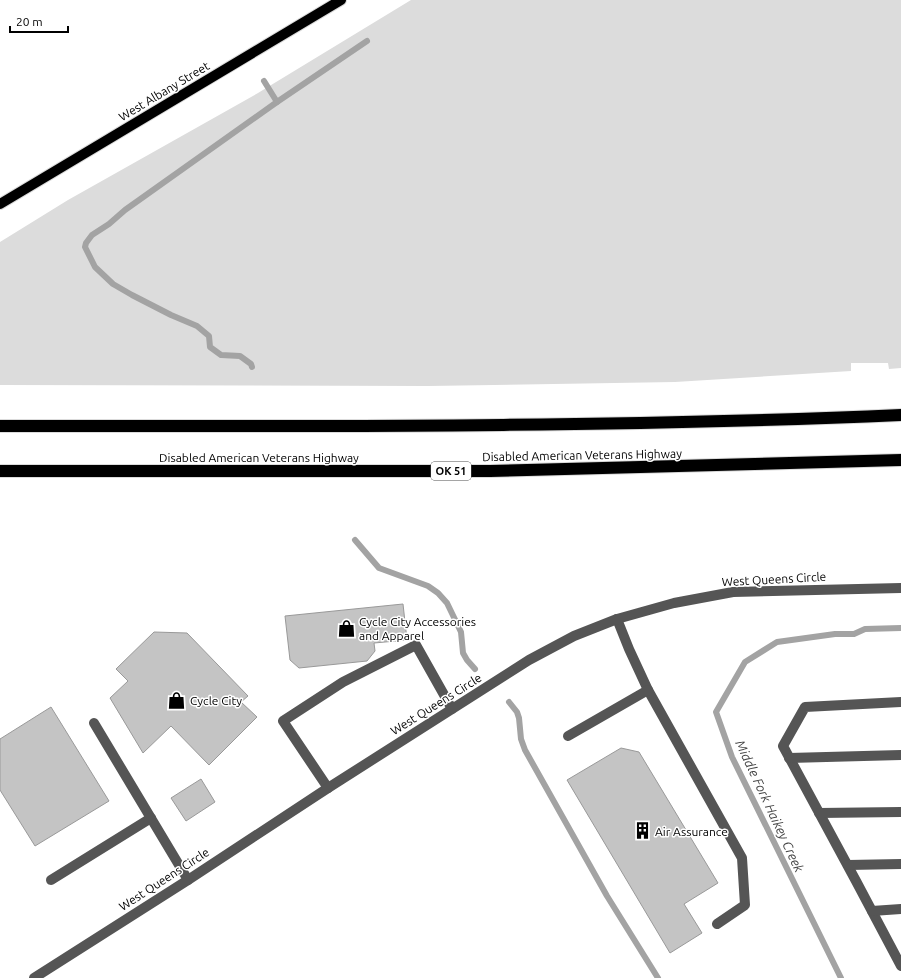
<svg xmlns="http://www.w3.org/2000/svg" width="901" height="978" font-family="Ubuntu,sans-serif">
	<rect width="100%" height="100%" fill="#fff"/>
	<path fill="#dcdcdc" d="M411,0h490v368l-12,1 -1,-6h-37v8l-176,11 -247,4 -428,-1v-143l68,-42 190,-107z"/>
	<g fill="none" stroke-linecap="round" stroke-linejoin="round">
		<g stroke="#a3a3a3" stroke-width="6">
			<path d="M264,81l13,21"/>
			<path d="M252,367l-1,-3 -11,-8 -19,-1 -11,-8 -1,-11 -12,-10 -26,-11 -39,-20 -19,-11 -18,-17 -10,-20 1,-4 6,-8 17,-11 16,-14 152,-108 90,-61"/>
			<path d="M355,540l24,28 49,18 10,7 9,10 14,29 2,21 4,7 8,9"/>
			<path d="M509,702l8,10 2,6 2,21 4,11 82,146 51,82"/>
			<path d="M841,978l-109,-221 -16,-45 29,-50 32,-20 58,-8h19l11,-5 36,-1"/>
		</g>
	</g>
	<g fill="#c4c4c4" stroke="#999">
		<path d="M403,604l4,36 -33,3 1,8 -8,10 -68,7 -9,-8 -5,-44z"/>
		<path d="M154,632l33,1 61,63 -7,6 16,15 -48,48 -38,-39 -28,27 -33,-55 18,-17 -12,-12z"/>
		<path d="M51,707l58,94 -74,45 -35,-56v-51z"/>
		<path d="M621,748l18,4 79,131 -34,21 18,29 -32,20 -103,-173z"/>
		<path d="M201,779l14,23 -29,19 -15,-23z"/>
	</g>
	<g fill="none" stroke-linecap="round" stroke-linejoin="round">
		<defs>
			<path id="major" d="M0,204l341,-204"/>
			<g id="highway">
				<path d="M0,426c300,0 601,2 901,-11"/>
				<path d="M0,471h490l411,-11"/>
			</g>
		</defs>
		<use href="#major" stroke="#dbdbdb" stroke-width="12"/>
		<use href="#highway" stroke="#dbdbdb" stroke-width="14"/>
		<g stroke="#555" stroke-width="10">
			<path d="M617,619l12,30 19,41 94,168 3,47 -28,19"/>
			<path d="M901,702l-96,5 -22,39 73,135 45,85"/>
			<path d="M94,723l94,157"/>
			<path d="M568,736l80,-46"/>
			<path d="M789,758l112,-3"/>
			<path d="M328,788l-45,-67 60,-39 73,-37 36,64"/>
			<path d="M819,813l82,-1"/>
			<path d="M848,865l53,-1"/>
			<path d="M51,880l100,-62"/>
			<path d="M872,911l29,-2"/>
			<path d="M34,978l154,-98 140,-92 201,-128 45,-24 43,-17 57,-16 59,-11 168,-4"/>
		</g>
		<use href="#major" stroke="#000" stroke-width="10"/>
		<use href="#highway" stroke="#000" stroke-width="12"/>
	</g>
	<defs>
		<symbol id="shop-bare" viewBox="-9 -9 18 18"><path d="M-5-2.5h2.3a2.7 3.5 0 0 1 5.4 0H5L5.5 6h-11ZM-1.5-2.5h3a1.5 2.3 0 0 0-3 0Z" fill="#000" stroke="#fff" stroke-width="2.5" paint-order="stroke"/></symbol>
		<symbol id="building-bare" viewBox="-9 -9 18 18"><path d="M-4-6H4V6H1V3H-1V6H-4ZM-2.5-4.3h1.7v1.8h-1.7ZM.8-4.3h1.7v1.8H.8ZM-2.5-1h1.7V.8h-1.7ZM.8-1h1.7V.8H.8Z" fill="#000" stroke="#fff" stroke-width="2.5" paint-order="stroke"/></symbol>
	</defs>
	<g fill-rule="evenodd">
		<use href="#shop-bare" x="334" y="616" width="25" height="25"/>
		<use href="#shop-bare" x="164" y="688" width="25" height="25"/>
		<use href="#building-bare" x="630" y="818" width="25" height="25"/>
	</g>
	<g text-anchor="middle" dominant-baseline="central" stroke-width="3" stroke-linejoin="round" paint-order="stroke">
		<rect fill="#fff" stroke="#4c4c4c" stroke-width="1" x="431" y="462" width="40" height="18" rx="3"/>
		<g font-size="11" font-weight="bold" fill="#000">
			<text x="451" y="471">OK 51</text>
		</g>
		<g font-size="12" fill="#000" stroke="#fff">
			<text transform="translate(164 91) rotate(-31)">West Albany Street</text>
			<text transform="translate(582 455) rotate(-1)">Disabled American Veterans Highway</text>
			<text x="259" y="457">Disabled American Veterans Highway</text>
			<text transform="translate(774 579) rotate(-3)">West Queens Circle</text>
			<text transform="translate(436 704) rotate(-32)">West Queens Circle</text>
			<text transform="translate(164 879) rotate(-33)">West Queens Circle</text>
		</g>
		<g font-size="12" fill="#000" stroke="#fff" text-anchor="start">
			<text x="359" y="621">Cycle City Accessories<tspan x="359" dy="14">and Apparel</tspan></text>
			<text x="190" y="700">Cycle City</text>
			<text x="655" y="831">Air Assurance</text>
		</g>
		<g font-size="13" font-style="italic" fill="#444" stroke="#fff">
			<text transform="translate(770 806) rotate(65)">Middle Fork Haikey Creek</text>
		</g>
	</g>
	<path d="M10 26v6h58v-6" fill="none" stroke="#000000" stroke-width="2"/>
	<text x="16" y="26" font-size="12" fill="#000000" stroke="#ffffff" stroke-width="3" paint-order="stroke">20 m</text>
</svg>
